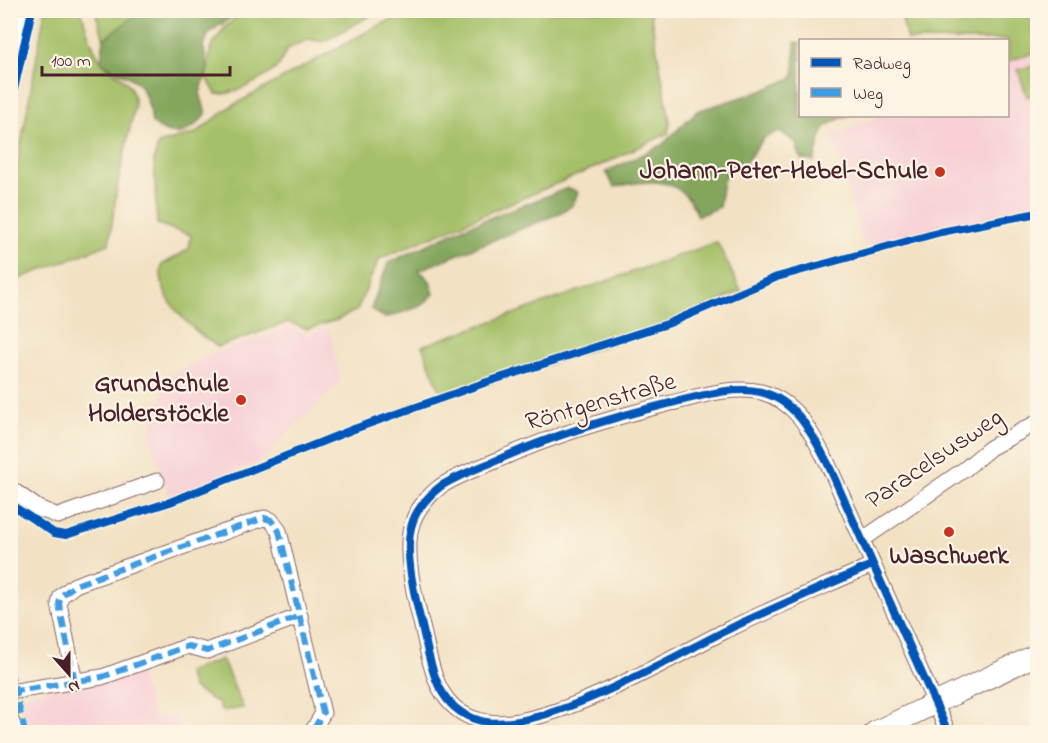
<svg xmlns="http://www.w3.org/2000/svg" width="1048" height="743" font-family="'Indie Flower',sans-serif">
	<rect width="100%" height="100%" fill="#fcf5e5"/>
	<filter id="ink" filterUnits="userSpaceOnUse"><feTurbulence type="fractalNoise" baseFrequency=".0167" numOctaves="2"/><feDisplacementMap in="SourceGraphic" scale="12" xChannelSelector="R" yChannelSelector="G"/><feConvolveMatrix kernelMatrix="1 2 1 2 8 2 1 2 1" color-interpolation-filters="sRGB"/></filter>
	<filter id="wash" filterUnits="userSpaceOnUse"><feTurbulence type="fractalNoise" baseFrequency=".008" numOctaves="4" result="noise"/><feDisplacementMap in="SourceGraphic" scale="24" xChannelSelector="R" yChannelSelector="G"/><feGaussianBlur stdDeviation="1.35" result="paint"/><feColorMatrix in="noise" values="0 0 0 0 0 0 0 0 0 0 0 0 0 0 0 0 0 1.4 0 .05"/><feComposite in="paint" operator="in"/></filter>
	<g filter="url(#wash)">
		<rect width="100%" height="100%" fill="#f2e1c3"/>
		<g fill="#f7cfd5">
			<path d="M1037,52v158l-93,17 -80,19 -32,-111 48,-19h128v-55z"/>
			<path d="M288,327l18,7 23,-6 12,54 -83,80 -82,34 -7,-1 -20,-59 19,-60 47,-23z"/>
			<path d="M136,665l19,55 21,-6 6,18h-155l-6,-36z"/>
		</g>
		<g fill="#a4c067" stroke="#777049" stroke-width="1.5">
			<path d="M45,11h36c5,16 9,33 19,48 12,18 32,15 35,46l-17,77 -9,62 -98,38v-82z"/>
			<path d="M95,11h47l-38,28z"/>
			<path d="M245,11h134l-56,31 -14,-3 -22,10c-3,5 -5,13 -9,17 -11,12 -46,30 -62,28l-10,-18 5,-29 14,-20z"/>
			<path d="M411,11h239l20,111 -2,11 -65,31 -224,95 -22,51 -20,10 -30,9 -19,-7 -70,25c-26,-17 -63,-49 -56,-82l27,-16 2,-14 -34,-11 -3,-64 4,-16 38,-11 34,-26 144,-79z"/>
			<path d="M900,11h137v41l-29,9v-21h-101z"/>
			<path d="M1035,65l2,28 -10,4 -9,-27z"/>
			<path d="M717,242l24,49c-95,46 -198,74 -298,107l-21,-52z"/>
			<path d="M222,659l21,49 -21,3 -4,-8 -25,-15 -6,-16z"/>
		</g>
		<g fill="#83a65c" stroke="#666244" stroke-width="1.5">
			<path d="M142,11h99l-31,21 -7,13 5,24 -8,24 6,21c-16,19 -32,28 -54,9 -1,-13 -7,-35 -18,-43 -11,-7 -23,-10 -33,-19l3,-22z"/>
			<path d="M795,42l5,1v73h49c-32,9 -26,16 -35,45l-13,-2 -5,-16 -17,-12 -15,7 -19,25h-10l-12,17 -4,27 -21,9c-17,-42 -47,-36 -84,-29l-8,-15 56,-27 35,-34 65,-20 32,-14z"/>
			<path d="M568,188l10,4 -5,13 -15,9 -139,56 11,11 4,13 -13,12 -36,12 -14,-9 17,-46 75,-35z"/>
		</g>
	</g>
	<g filter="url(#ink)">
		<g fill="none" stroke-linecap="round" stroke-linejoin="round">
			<defs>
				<g id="street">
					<path d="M10,488l28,20 20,8 99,-35"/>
					<path d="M862,540l103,-71 25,-21 48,-26"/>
					<path d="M872,565c-47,21 -94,41 -141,63 -56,27 -194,111 -253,92 -38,-11 -46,-47 -53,-81 -7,-31 -24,-87 -12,-118 4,-12 17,-27 28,-35 16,-10 34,-17 52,-24 57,-26 117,-44 178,-59 27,-6 62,-18 90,-11 36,9 51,42 67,72l120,268"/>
					<path d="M75,682l-16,-78 2,-8 14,-11 189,-67 7,2 8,11 44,182 -11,19"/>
					<path d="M10,692l92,-15 86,-31 19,5 93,-35"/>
				</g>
				<g id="secondary">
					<path d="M10,43l8,-33"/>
					<path d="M10,725l2,7"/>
					<path d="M875,732l163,-78"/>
				</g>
			</defs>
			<use href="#street" stroke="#856360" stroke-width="17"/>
			<use href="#secondary" stroke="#856360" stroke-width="23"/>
			<use href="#street" stroke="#fff" stroke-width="15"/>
			<use href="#secondary" stroke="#fff" stroke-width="21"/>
			<g stroke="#409be1" stroke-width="6" stroke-dasharray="12 6" stroke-linecap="butt">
				<path d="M10,668l15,64"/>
				<path d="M75,682l-16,-78 2,-8 14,-11 189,-67 7,2 8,11 44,182 -11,19"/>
				<path d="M10,692l92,-15 86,-31 19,5 93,-35"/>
			</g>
			<defs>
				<g id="cycleway">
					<path d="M10,107l22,-97"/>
					<path d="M10,504l44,29 12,2 104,-33 184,-73 133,-47 180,-58 110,-47 164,-45 97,-19"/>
					<path d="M872,565c-47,21 -94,41 -141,63 -56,27 -194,111 -253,92 -38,-11 -46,-47 -53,-81 -7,-31 -24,-87 -12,-118 4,-12 17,-27 28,-35 16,-10 34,-17 52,-24 57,-26 117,-44 178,-59 27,-6 62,-18 90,-11 36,9 51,42 67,72l120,268"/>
				</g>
			</defs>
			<use href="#cycleway" stroke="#fcf5e5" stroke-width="11"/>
			<use href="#cycleway" stroke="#0057b8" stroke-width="8"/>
		</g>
	</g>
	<g fill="#c8321e" stroke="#fcf5e5" stroke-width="2">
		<circle cx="940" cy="172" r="6"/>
		<circle cx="241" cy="400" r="6"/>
		<circle cx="949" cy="532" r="6"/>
	</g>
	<g text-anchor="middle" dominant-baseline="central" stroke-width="4.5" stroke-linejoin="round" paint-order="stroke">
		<g font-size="26" font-weight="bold" fill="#4a1f2b" stroke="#fcf5e5" text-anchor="end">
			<text x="928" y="172">Johann-Peter-Hebel-Schule</text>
			<text x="229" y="385">Grundschule<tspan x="229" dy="30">Holderstöckle</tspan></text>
			<text x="949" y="557" text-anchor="middle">Waschwerk</text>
		</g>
		<g font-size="26" fill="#4a1f2b" stroke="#fcf5e5">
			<text transform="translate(601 403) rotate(-16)">Röntgenstraße</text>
			<text transform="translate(935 460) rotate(-34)">Paracelsusweg</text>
		</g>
	</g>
	<rect width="1048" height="743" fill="none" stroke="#fcf5e5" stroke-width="36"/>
	<rect x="799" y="39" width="210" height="78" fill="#fcf5e5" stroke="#b59f9b" stroke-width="1.5"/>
	<rect x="811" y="58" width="30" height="9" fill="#0057b8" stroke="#b59f9b" stroke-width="1.5"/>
	<text x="853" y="69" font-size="18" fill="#4a1f2b">Radweg</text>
	<rect x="811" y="88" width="30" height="9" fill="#409be1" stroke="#b59f9b" stroke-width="1.5"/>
	<text x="853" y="99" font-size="18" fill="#4a1f2b">Weg</text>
	<g transform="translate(69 674) rotate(159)" stroke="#fcf5e5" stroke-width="4.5" paint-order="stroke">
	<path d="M0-4.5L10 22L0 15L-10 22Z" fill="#4a1f2b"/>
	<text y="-9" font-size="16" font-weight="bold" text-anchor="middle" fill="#4a1f2b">N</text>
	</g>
	<path d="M42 66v9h188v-9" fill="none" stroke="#4a1f2b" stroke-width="3"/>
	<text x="51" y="66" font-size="18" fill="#4a1f2b" stroke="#fcf5e5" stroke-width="4.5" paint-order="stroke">100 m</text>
</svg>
